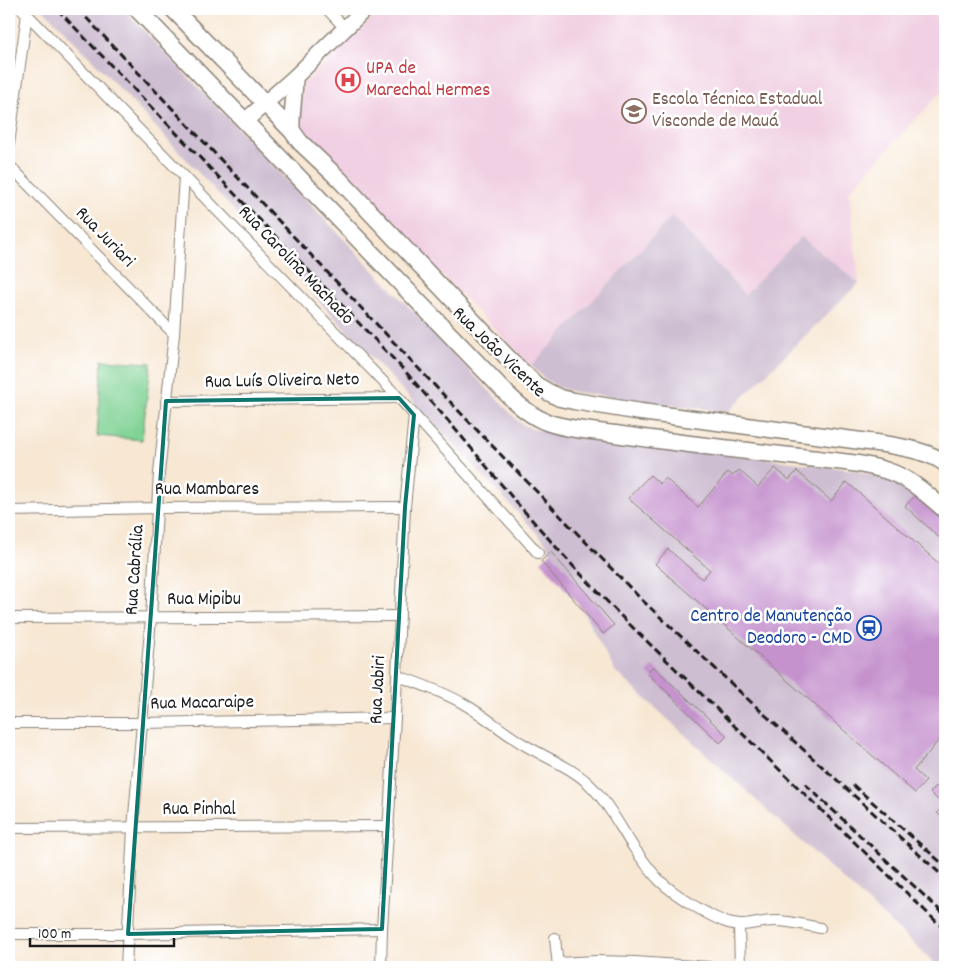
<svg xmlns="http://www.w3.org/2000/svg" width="954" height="976" font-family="Dekko,sans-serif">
	<rect width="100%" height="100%" fill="#fff"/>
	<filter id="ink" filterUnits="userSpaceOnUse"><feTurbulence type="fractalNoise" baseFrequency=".02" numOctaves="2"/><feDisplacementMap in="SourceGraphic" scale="10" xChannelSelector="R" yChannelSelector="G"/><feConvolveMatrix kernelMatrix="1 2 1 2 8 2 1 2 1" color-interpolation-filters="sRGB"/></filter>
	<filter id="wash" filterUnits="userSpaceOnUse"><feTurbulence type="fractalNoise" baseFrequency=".0096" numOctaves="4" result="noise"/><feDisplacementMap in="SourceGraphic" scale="20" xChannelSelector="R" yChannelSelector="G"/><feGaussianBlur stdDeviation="1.12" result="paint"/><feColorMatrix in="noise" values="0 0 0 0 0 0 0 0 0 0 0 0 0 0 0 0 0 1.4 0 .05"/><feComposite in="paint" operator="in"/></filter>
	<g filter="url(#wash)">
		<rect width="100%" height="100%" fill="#f7e7d3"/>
		<path fill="#f1d0e3" d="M383,9h562v79l-96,103 10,92 -58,-46 -56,58 -73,-79 -141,150 -233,-238 6,-45z"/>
		<g fill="#cebed1">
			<path d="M43,9h80l396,413 5,3 8,4 13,2 309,39 36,10 23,12 32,29v446h-6l-324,-296 -69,-128 -440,-469z"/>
			<path d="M672,216l73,79 56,-58 58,46 -131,129 -154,-20 -16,-5 -13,-8 -14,-13z"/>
		</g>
		<path fill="#7ed193" stroke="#4d7658" d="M102,360l49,3 -9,77 -45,-4z"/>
		<g id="blocks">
			<g fill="#c592ce">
				<path d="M775,468l14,12 8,-9 34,30 16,-19 98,87v164l-31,37 12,11 -11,12 -260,-229 13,-15 34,30 8,-9 -82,-72 22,-23 10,9 5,-6 33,29 30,-35 5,4 6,-6 19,17z"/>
				<path d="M917,494l28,26v23l-40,-37z"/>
				<path d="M551,552l63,73 -11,9 -62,-73z"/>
				<path d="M653,666l74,70 -7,7 -73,-70z"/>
				<path d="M936,786l9,8v26l-8,-7 7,-8 -14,-12z"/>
			</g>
		</g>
	</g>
	<g filter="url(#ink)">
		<use href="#blocks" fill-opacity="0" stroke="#8a8278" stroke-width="1"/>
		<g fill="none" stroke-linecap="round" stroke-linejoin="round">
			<defs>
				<g id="street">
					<path d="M22,9l377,389 139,155"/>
					<path d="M327,9l18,19"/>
					<path d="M9,144l18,-130"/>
					<path d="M9,165l165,169"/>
					<path d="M166,401l233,-3"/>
					<path d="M9,511l149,-3 247,-1"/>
					<path d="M9,618l391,-2"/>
					<path d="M398,676c22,8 46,16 66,28 21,12 39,28 59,40 23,14 49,23 68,42 18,18 29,41 43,62 8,11 16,23 26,33 14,13 45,33 63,40 21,9 32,0 52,0 15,0 30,4 45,7"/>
					<path d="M9,723h133l253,-5"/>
					<path d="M9,828l380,-2"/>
					<path d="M739,926l1,41"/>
					<path d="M9,934h119l254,-5"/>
					<path d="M555,938l3,29"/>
					<path d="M558,963l38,-2 39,1 74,5"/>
					<path d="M126,967l7,-139 18,-210 8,-145 15,-139 10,-158"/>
					<path d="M381,967l1,-38 13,-211 10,-211 9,-92"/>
				</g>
				<g id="secondary">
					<path d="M245,121l50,-44 70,-68"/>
					<path d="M292,131c-1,-18 3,-36 3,-54"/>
				</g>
				<g id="primary">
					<path d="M137,9l347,361c18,18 36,41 60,51 18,8 51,10 71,13 61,9 123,16 185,23 30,4 65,5 93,16 20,8 36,23 52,37"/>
					<path d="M173,9l119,122 8,11 39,37 168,178 29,28 12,7 12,6 14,3 67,11 243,32c22,4 43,7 61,19"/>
				</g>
			</defs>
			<use href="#street" stroke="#8a8278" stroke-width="12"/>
			<use href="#secondary" stroke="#8a8278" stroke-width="18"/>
			<use href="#primary" stroke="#8a8278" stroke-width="19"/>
			<use href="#street" stroke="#fff" stroke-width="10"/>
			<use href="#secondary" stroke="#fff" stroke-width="15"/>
			<use href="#primary" stroke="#fff" stroke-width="16"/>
			<g stroke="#1c1c1c" stroke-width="3" stroke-dasharray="8 4" stroke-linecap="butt">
				<path d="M57,9l347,361 58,67 54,65 57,64 50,52 322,312"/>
				<path d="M78,9l395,417 168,173 111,104 193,175"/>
				<path d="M805,784l140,131"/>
				<path d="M853,785l92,81"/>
			</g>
		</g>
	</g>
	<path fill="none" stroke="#0f766e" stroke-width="4" stroke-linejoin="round" d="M399,398l15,17 -9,92 -23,422 -254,5 38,-533z"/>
	<defs>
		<symbol id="hospital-ring" viewBox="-11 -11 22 22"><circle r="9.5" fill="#fff" stroke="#e0444e" stroke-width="1.5"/><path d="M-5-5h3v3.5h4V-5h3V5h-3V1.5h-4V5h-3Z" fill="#e0444e"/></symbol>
		<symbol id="university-ring" viewBox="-11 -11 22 22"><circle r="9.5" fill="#fff" stroke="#8d6e63" stroke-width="1.5"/><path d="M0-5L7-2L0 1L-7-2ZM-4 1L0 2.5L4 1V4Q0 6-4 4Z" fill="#8d6e63"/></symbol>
		<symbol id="station-ring" viewBox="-11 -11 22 22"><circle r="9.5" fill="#fff" stroke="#1a4fb4" stroke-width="1.5"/><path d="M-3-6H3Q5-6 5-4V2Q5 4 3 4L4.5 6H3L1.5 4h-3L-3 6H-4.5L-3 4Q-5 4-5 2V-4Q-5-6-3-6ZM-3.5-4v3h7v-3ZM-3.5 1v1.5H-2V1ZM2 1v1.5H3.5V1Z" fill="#1a4fb4"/></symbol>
	</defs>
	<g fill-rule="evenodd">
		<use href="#hospital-ring" x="334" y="66" width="28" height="28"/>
		<use href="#university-ring" x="620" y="97" width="28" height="28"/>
		<use href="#station-ring" x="855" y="614" width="28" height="28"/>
	</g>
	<g text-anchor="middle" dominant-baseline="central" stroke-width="5" stroke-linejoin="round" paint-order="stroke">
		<g font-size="19" fill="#be3a42" stroke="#fff" text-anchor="start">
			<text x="366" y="69">UPA de<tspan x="366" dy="22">Marechal Hermes</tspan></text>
		</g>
		<g font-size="19" fill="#785e54" stroke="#fff" text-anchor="start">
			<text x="652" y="100">Escola Técnica Estadual<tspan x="652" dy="22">Visconde de Mauá</tspan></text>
		</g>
		<g font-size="19" fill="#1c1c1c" stroke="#fff">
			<text transform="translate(104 238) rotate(46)">Rua Juriari</text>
			<text transform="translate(295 266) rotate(46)">Rua Carolina Machado</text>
			<text transform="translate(498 353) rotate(44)">Rua João Vicente</text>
			<text transform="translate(282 382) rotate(-1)">Rua Luís Oliveira Neto</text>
			<text x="207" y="490">Rua Mambares</text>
			<text transform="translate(136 570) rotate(-86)">Rua Cabrália</text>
			<text x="204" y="600">Rua Mipibu</text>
			<text transform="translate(379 690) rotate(-87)">Rua Jabiri</text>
			<text transform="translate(202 704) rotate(-1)">Rua Macaraipe</text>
			<text x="199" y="810">Rua Pinhal</text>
		</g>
		<g font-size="19" fill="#164399" stroke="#fff" text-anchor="end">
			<text x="852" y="617">Centro de Manutenção<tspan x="852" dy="22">Deodoro - CMD</tspan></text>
		</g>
	</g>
	<rect width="954" height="976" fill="none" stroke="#fff" stroke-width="30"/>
	<path d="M30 938v8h144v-8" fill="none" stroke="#1c1c1c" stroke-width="2.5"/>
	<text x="38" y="938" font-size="15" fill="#1c1c1c" stroke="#ffffff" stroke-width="4" paint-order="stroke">100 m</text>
</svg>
